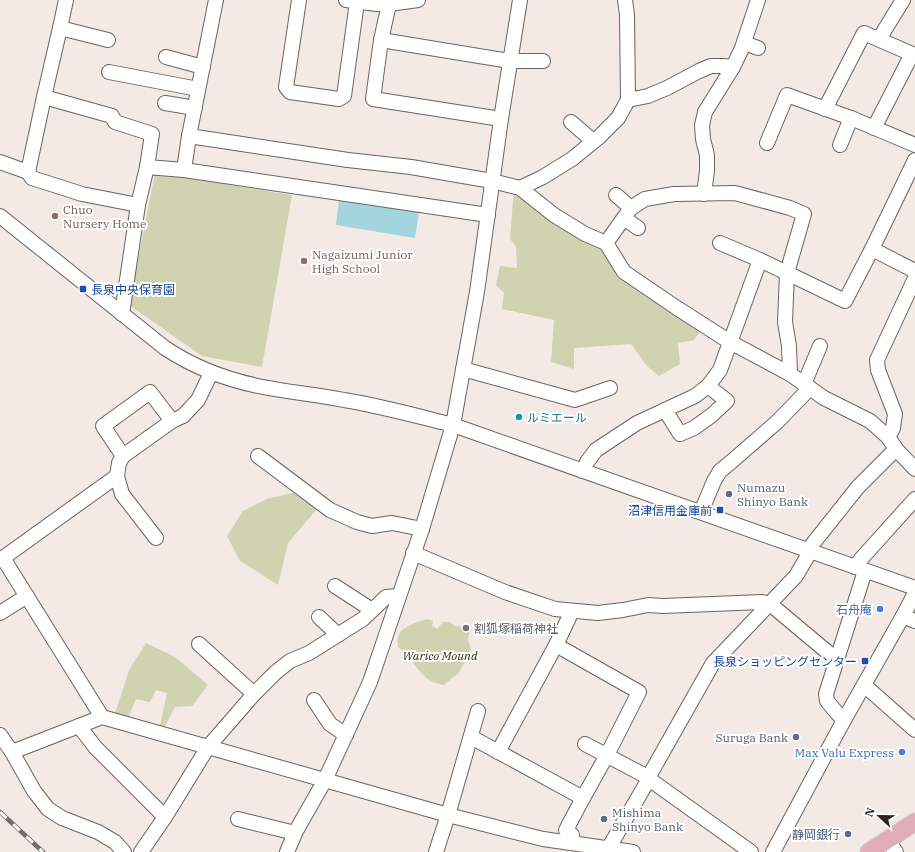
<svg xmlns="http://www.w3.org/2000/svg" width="915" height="852" font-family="'IBM Plex Serif','Noto Sans JP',serif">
	<rect width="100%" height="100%" fill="#f3eae6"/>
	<g fill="#cfd3b0">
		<path d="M155,173l137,22 -30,172 -60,-11 -73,-51z"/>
		<path d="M514,187l89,58 21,31 80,50 -10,14 -16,3 2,21 -21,12 -12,-10 -16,-22 -57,4v21l-23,-7 3,-42 -52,-11 2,-16 -8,-8 4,-19 17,2 -1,-22 -6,-7z"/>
		<path d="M296,492l21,17 -29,34 -10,42 -38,-24 -13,-25 16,-25 24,-12z"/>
		<path d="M428,619l5,2 -1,5 5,3 6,-7h7l5,4 11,1 4,3 -2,10 3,9 -6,13 -7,12 -6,4 -8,7c-4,-1 -9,-2 -13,-4 -13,-7 -20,-25 -33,-34 0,-3 -1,-7 0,-10 2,-10 21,-16 30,-18z"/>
		<path d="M146,643l29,14 33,28 -16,21 -17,1 -11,21 -4,-2 7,-33 -11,-3 -6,12 -14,-3 -8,19 -13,-4 14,-44z"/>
	</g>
	<path fill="#a2d5dd" d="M339,200l80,12 -4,26 -79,-13z"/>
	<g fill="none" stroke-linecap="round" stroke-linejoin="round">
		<defs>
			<g id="minor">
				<path d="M66,0l-6,28 -16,69 -16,75 4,6 50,16 56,11"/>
				<path d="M216,0l-27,136 159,24 63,7 81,14 28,7 34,27 31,19 21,9 18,29 53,36 53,34 60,32 34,24 46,23 18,16 8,12 19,20"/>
				<path d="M299,0l-13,87 4,5 49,7 5,-3 13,-94"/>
				<path d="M346,0l31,4h12l29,-4"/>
				<path d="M625,0l2,15 1,85"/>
				<path d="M389,4l-8,36 -8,59 128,20"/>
				<path d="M60,28l48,12"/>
				<path d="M879,39l24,-39"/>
				<path d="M381,40l129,21h33"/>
				<path d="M744,43l14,5"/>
				<path d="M166,57l37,10"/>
				<path d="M109,72l89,17"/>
				<path d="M44,97l68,19 3,6 37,12 -5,33"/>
				<path d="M165,103l30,5"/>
				<path d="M825,109l39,-76 48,21 -38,74"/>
				<path d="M571,122l22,19"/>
				<path d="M767,143l20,-48 64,23 64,27"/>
				<path d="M840,145l11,-27"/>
				<path d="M0,162l28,10"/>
				<path d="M184,170l5,-34"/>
				<path d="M520,188l23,-11 29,-18 27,-22 19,-19 10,-18 20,-4 19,-8 32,-17 12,-5h12l10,1 9,-19 16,-48"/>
				<path d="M704,194l3,-23v-16l-4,-16 -1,-14 3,-13 28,-45"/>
				<path d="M616,195l15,13"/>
				<path d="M0,216l165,132c30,20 62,32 98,39 26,5 54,8 81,13 37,6 73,16 109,25l462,163"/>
				<path d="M624,218l14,10"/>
				<path d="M606,243l25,-35 14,-9 29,-5 61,-1 55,15 14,6 -17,59 -2,49 4,24 1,28"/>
				<path d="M720,243l40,17 85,41 27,-52 43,-89"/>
				<path d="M872,249l43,22"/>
				<path d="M122,314l16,-109 9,-38 37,3 304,45"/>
				<path d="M463,369l112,31 35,-12"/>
				<path d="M804,384l16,-38"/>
				<path d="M665,410l15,24 14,-6 18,-13 15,-14 -19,-15"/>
				<path d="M888,437l5,-9 2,-14 -17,-44 -1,-10 38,-82"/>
				<path d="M123,456l-20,-30 47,-34 22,29"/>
				<path d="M258,456l72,54 27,12 15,4 20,-3 30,6"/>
				<path d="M583,471l4,-9 9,-12 41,-27 58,-27 13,-10 12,-16 40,-110"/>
				<path d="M701,512l13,-31 6,-10 11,-9 46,-40 33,-34"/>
				<path d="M156,538l-34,-44 -5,-18 2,-13 4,-7 49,-35 11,-5 15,-16 13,-27"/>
				<path d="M807,551l51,-64 38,-38"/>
				<path d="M413,553l92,39 50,17 43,4 25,-3 25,-5 15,1 99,-4 8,2 67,56"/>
				<path d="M3,558l99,159"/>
				<path d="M0,560l117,-84"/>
				<path d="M855,567l6,-8 54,-60"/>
				<path d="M335,586l37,24"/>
				<path d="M0,613l27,-17"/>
				<path d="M903,616l12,5"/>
				<path d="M319,617l19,18"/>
				<path d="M199,644l55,50"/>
				<path d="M864,685l51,45"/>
				<path d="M314,700l16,24 16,11"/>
				<path d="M844,720l-7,-7 -10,-12 -1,-7 39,-123"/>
				<path d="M79,726l16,21 70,70"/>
				<path d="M0,735l12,17 22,39 14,18 14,9 36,14 17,10 9,10"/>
				<path d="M471,737l112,61 24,-43 32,-63 -83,-47"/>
				<path d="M585,744l57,30 109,78"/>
				<path d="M12,752l90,-35 346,98 95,24 90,13"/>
				<path d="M498,752l58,-107 16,-34"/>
				<path d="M238,819l57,14"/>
				<path d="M887,840l9,12"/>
				<path d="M573,843l-1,-8 -6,-5 17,-32"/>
				<path d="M608,849l38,-65 2,-6 65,-115 83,-87 14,-24"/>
				<path d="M141,852l24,-35 43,-70 46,-53 22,-22 14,-11 19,-8 54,-34 23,-22 13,-1"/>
				<path d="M287,852l9,-21 29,-51 45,-98 52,-153 31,-104 24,-133 24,-173 19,-119"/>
				<path d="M436,852l12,-37 30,-104"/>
				<path d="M773,852l71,-132 59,-104 12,-23"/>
			</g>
			<path id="major" d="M869,852l46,-30"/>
		</defs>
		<use href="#minor" stroke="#6b635f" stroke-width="16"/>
		<use href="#major" stroke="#cbcbca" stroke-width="19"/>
		<use href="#minor" stroke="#fff" stroke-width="14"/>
		<use href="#major" stroke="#e0acb7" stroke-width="17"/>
		<defs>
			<path id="rail" d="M0,812l43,40"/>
		</defs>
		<use href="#rail" stroke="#726c6a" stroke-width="4.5"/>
		<use href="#rail" stroke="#fff" stroke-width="3" stroke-dasharray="9" stroke-linecap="butt"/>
	</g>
	<g fill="#8d6e63" stroke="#fff" stroke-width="1.5">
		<circle cx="55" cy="216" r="4"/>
		<circle cx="304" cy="261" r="4"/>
	</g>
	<g fill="#1a4fb4" stroke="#fff" stroke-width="1.5">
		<rect x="79" y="285" width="8" height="8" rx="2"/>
		<rect x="716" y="506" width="8" height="8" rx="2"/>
		<rect x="861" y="657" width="8" height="8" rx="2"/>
	</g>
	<circle fill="#0f9aa8" stroke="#fff" stroke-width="1.5" cx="519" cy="417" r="4"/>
	<g fill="#5c6f8a" stroke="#fff" stroke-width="1.5">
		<circle cx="729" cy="494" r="4"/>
		<circle cx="796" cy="737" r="4"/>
		<circle cx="604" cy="819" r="4"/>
		<circle cx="848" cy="834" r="4"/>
	</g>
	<g fill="#3f7fe0" stroke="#fff" stroke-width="1.5">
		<circle cx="880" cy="609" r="4"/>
		<circle cx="902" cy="752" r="4"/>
	</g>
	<circle fill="#6b7280" stroke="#fff" stroke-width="1.5" cx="466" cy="628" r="4"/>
	<g text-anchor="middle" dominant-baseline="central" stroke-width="4" stroke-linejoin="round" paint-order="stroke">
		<g font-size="12" fill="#785e54" stroke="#fff" text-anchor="start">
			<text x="63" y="209">Chuo<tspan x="63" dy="14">Nursery Home</tspan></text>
			<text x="312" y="254">Nagaizumi Junior<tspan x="312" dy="14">High School</tspan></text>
		</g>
		<g font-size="12" fill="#164399" stroke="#fff" text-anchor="end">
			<text x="91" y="289" text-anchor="start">長泉中央保育園</text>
			<text x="712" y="510">沼津信用金庫前</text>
			<text x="857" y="661">長泉ショッピングセンター</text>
		</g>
		<g font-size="12" fill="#0d838f" stroke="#fff" text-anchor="start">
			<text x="527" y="417">ルミエール</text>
		</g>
		<g font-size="12" fill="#4e5e75" stroke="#fff" text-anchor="start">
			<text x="737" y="487">Numazu<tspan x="737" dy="14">Shinyo Bank</tspan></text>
			<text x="788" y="737" text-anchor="end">Suruga Bank</text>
			<text x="612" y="812">Mishima<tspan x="612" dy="14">Shinyo Bank</tspan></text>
			<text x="840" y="834" text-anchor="end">静岡銀行</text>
		</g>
		<g font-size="12" fill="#366cbe" stroke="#fff" text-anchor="end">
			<text x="872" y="609">石舟庵</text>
			<text x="894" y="752">Max Valu Express</text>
		</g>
		<g font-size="12" fill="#5b616d" stroke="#fff" text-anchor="start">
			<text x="474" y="628">割狐塚稲荷神社</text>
		</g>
		<g font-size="12" font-style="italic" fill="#2d3000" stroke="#fff">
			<text x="440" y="655">Warico Mound</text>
		</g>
	</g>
	<g transform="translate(879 816) rotate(292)" stroke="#ffffff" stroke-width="3" paint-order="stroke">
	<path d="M0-3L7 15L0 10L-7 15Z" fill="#282523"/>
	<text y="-6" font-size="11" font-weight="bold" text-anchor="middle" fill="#282523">N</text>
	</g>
</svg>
